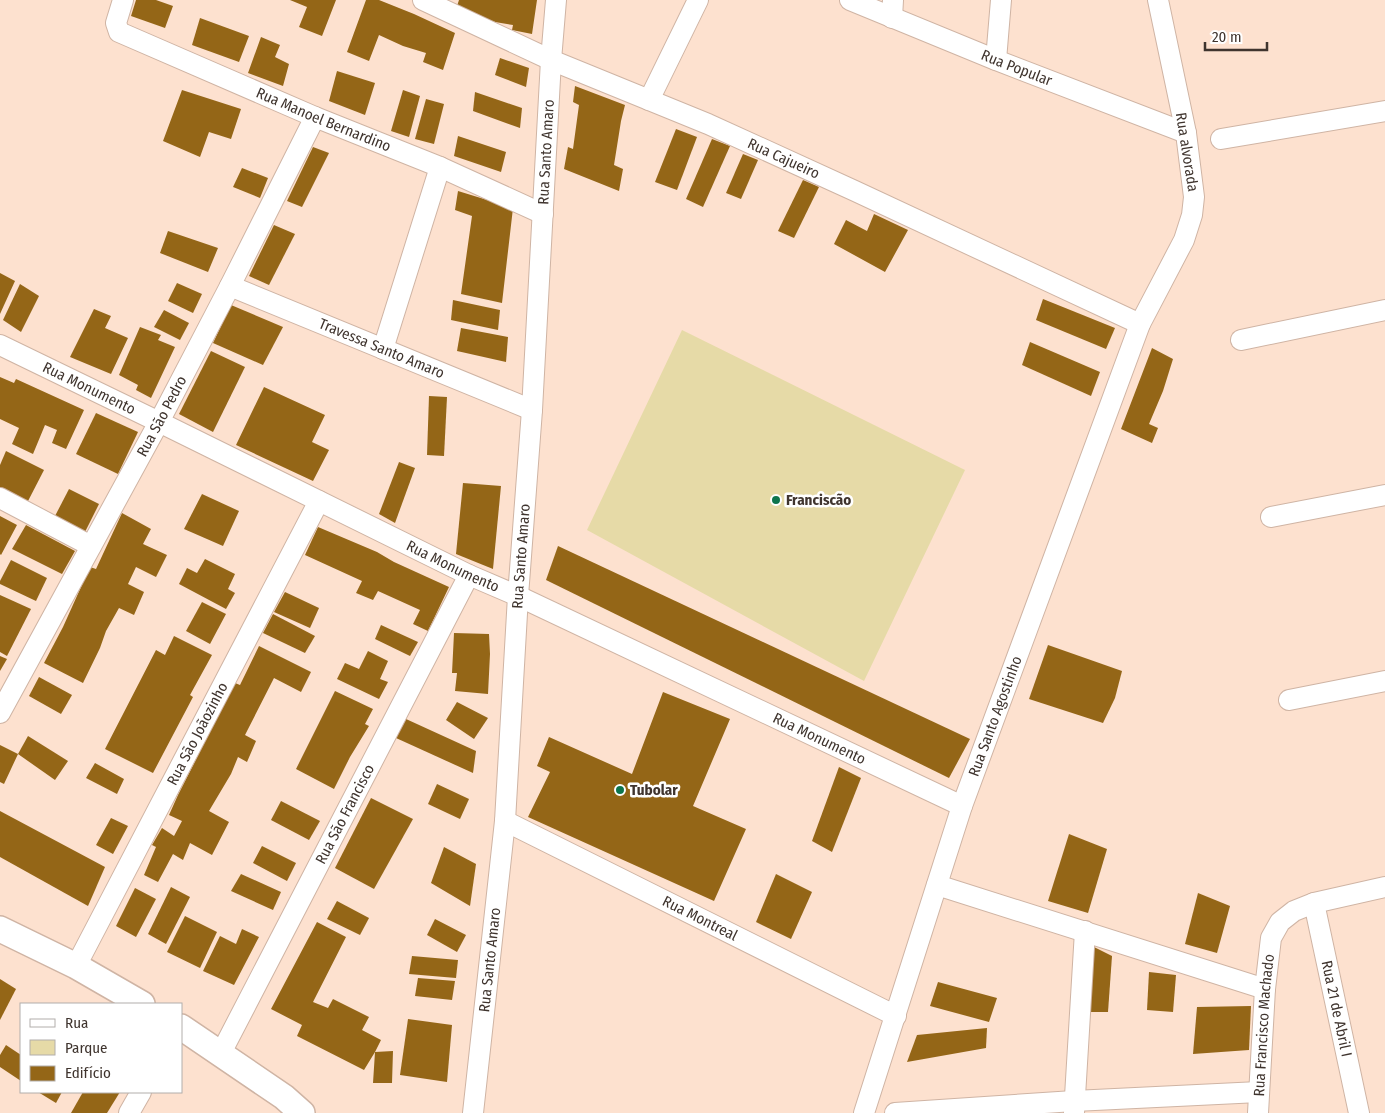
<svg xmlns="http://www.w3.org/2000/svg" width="1385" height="1113" font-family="'Fira Sans Condensed',sans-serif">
	<rect width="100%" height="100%" fill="#fde1cf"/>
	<path fill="#e6daa7" d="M682,330l283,140 -101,211 -277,-151z"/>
	<g fill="#946617">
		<path d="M136,0h20l17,6 -8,22 -34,-12z"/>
		<path d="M290,0h46l-14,36 -23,-9 8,-20z"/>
		<path d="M366,0h13l35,14 41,19 -12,37 -20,-8 3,-9 -23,-7 -24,-11 -10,26 -22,-9z"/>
		<path d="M459,0h78l-5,34 -20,-4 1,-5 -18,-3 -21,-8 -17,-8z"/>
		<path d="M200,18l49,18 -10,26 -47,-17z"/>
		<path d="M261,37l19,8 -5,12 14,7 -6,22 -35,-13z"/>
		<path d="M500,58l29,10 -3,19 -31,-12z"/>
		<path d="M337,71l38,12 -10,32 -36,-14z"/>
		<path d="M575,86l50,19 -4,16 -7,44 9,4 -4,22 -55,-22 4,-22 5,2 6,-44 -6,-3z"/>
		<path d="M182,90l59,19 -10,30 -22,-7 -9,25 -37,-16z"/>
		<path d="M403,90l17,6 -11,41 -18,-6z"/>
		<path d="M475,92l47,16 -2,20 -47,-17z"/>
		<path d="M426,99l18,5 -10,40 -19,-5z"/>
		<path d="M676,129l21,8 -20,53 -22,-8z"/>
		<path d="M458,136l48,16 -5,20 -47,-16z"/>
		<path d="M712,139l18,7 -27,61 -17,-8z"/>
		<path d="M313,147l16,6 -27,54 -15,-6z"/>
		<path d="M743,154l15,6 -17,39 -15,-6z"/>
		<path d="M242,168l26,10 -8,20 -27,-11z"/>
		<path d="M803,180l16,7 -25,51 -16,-7z"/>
		<path d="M458,191l55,17 -11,95 -41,-9 11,-78 -17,-6z"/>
		<path d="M874,214l34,16 -23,42 -51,-28 12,-24 21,11z"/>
		<path d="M274,225l21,9 -26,51 -20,-9z"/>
		<path d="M168,231l50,17 -10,24 -48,-19z"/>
		<path d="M0,273l15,8 -15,33z"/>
		<path d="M177,283l25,11 -9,19 -25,-12z"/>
		<path d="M20,284l19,12 -18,36 -18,-12z"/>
		<path d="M1043,299l72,29 -9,21 -70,-29z"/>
		<path d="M453,300l47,10 -2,20 -47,-10z"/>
		<path d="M231,305l52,22 -20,38 -50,-22z"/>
		<path d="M94,309l17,7 -6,12 23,10 -17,36 -41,-17z"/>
		<path d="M164,310l25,13 -9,17 -26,-13z"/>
		<path d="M140,327l21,8 -3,5 17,7 -24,51 -15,-8 2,-5 -19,-10z"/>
		<path d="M461,328l47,9 -2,25 -49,-11z"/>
		<path d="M1030,342l70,30 -9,24 -69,-31z"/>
		<path d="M1152,348l21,11 -10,32 -14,33 9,4 -6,15 -31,-14z"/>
		<path d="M211,351l34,16 -32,65 -34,-18z"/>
		<path d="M0,377l14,6 2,-4 68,31 -18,39 -14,-6 5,-13 -12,-5 -12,29 -21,-10 7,-16 -19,-9z"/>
		<path d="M264,387l61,28 -13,27 17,8 -16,31 -77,-36z"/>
		<path d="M429,396l18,1 -3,59 -17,-1z"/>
		<path d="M96,413l42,19 -20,42 -42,-20z"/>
		<path d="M6,451l38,19 -17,33 -27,-15v-23z"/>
		<path d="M399,462l16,6 -20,55 -16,-9z"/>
		<path d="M463,483l38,3 -8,83 -37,-15z"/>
		<path d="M69,489l30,15 -14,28 -30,-16z"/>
		<path d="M202,494l37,17 -16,35 -39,-17z"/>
		<path d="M122,513l29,16 -8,15 24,11 -11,22 -20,-10 -8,17 16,8 -10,23 -15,-7 -13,23 -6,17 -17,35 -39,-20 19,-36 27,-60 6,2z"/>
		<path d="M0,516l17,9 -16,30 -1,-1z"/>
		<path d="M26,525l49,26 -13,23 -50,-25z"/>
		<path d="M318,527l59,25 17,10 55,25 -21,44 -15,-7 7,-14 -42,-19 -5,9 -17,-7 6,-12 -57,-26z"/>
		<path d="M558,546l412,193 -21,39 -403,-198z"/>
		<path d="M205,559l30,15 -7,15 7,4 -9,16 -47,-25 8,-16 10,5z"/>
		<path d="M11,560l36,18 -11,23 -36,-17v-3z"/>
		<path d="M285,592l34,16 -9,20 -36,-16z"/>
		<path d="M0,595l31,14 -24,47 -7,-4z"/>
		<path d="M202,602l24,12 -16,30 -24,-13z"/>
		<path d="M273,614l42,22 -10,17 -42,-20z"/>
		<path d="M381,625l37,17 -8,14 -35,-17z"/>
		<path d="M454,633l35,1 1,20 -2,40 -33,-3 2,-18h-5z"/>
		<path d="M174,636l38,19 -22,40 3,2 -40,76 -48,-24 51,-99 9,5z"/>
		<path d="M1048,645l74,26 -7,27 -12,25 -74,-24z"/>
		<path d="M259,646l52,26 -10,20 -27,-14 -29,57 11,6 -9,21 -9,-5 -7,17 -22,37 20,11 -17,33 -22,-12 -7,17 -10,-6 -15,28 -14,-7 12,-28 -4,-2 10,-17 12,8 8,-15 -13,-6 9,-20 47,-93 10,-19 5,2z"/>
		<path d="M368,651l20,10 -8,18 8,3 -9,17 -42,-20 8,-16 14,6z"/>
		<path d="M0,656l7,3 -7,12z"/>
		<path d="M39,677l33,18 -11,19 -32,-18z"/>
		<path d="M335,691l38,18 -8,15 4,2 -19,31 -16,32 -38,-20z"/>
		<path d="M663,692l67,27 -37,87 53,23 -32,72 -186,-84 22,-45 -13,-6 12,-29 83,37z"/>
		<path d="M457,702l31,16 -14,21 -28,-19z"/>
		<path d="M406,719l70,32 -3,22 -77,-35z"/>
		<path d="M28,736l40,25 -13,19 -37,-26z"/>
		<path d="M0,745l18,9 -14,30 -4,-2z"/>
		<path d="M95,763l29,16 -7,15 -31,-16z"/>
		<path d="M839,767l22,11 -29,74 -20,-11z"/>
		<path d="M437,784l32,15 -9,20 -32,-15z"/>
		<path d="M371,798l42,21 -39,70 -39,-21z"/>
		<path d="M281,801l39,20 -11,19 -38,-20z"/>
		<path d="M0,811l105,56 -17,39 -88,-49z"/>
		<path d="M111,818l17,8 -15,28 -17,-9z"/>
		<path d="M1069,834l38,15 -19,64 -40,-12z"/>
		<path d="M262,846l34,17 -9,18 -34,-18z"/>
		<path d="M444,847l32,17 -6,42 -39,-23z"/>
		<path d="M241,874l40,18 -8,18 -42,-19z"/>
		<path d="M776,874l36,18 -21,47 -35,-17z"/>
		<path d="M171,887l19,10 -24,47 -18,-10z"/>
		<path d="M135,888l21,11 -20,38 -20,-11z"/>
		<path d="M1198,893l32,13 -13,47 -32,-9z"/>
		<path d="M337,901l32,17 -9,17 -33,-16z"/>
		<path d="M185,916l32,16 -17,36 -33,-16z"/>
		<path d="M435,919l31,16 -9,17 -30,-17z"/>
		<path d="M317,922l29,15 -33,65 15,6 5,-9 36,18 -7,13 19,10 -6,12 18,-1 -1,32h-19l2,-31 -11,18 -67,-34 5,-11 -31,-16z"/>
		<path d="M242,929l17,8 -25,48 -31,-14 17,-35 16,8z"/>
		<path d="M1092,946l20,10 -4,56h-20z"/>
		<path d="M412,956l46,4 -2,18 -47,-4z"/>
		<path d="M1149,972l27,3 -3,37 -26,-2z"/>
		<path d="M418,978l37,3 -3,19 -37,-4z"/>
		<path d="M0,979l16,10 -16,31z"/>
		<path d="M938,982l59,16 -8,24 -59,-16z"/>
		<path d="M1251,1006l-2,44 -56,4 4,-47z"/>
		<path d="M408,1019l44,6 -5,57 -47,-7z"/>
		<path d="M987,1028l-1,20 -79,14 10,-27z"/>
		<path d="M6,1045l15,10v26l-21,-14v-12z"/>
		<path d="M38,1092h24l-6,11z"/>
		<path d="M83,1092h37l-13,21h-36z"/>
	</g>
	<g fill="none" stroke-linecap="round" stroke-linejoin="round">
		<defs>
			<g id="minor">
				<path id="s1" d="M123,0l-7,23 3,9 196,85 125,50 103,47"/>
				<path id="s2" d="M423,0l128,60 157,64 147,67 285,133"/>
				<path id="s3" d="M850,0l146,60 190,73"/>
				<path d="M892,18l1,-18"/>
				<path d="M996,60l5,-60"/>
				<path d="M649,100l49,-100"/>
				<path d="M1221,139l164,-28"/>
				<path id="s4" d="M230,286l302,124"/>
				<path d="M1241,340l144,-30"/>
				<path id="s5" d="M0,345l159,77 310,153 49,21 444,210"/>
				<path d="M383,349l57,-182"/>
				<path d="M0,498l91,48"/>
				<path d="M1271,517l114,-22"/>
				<path d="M1289,700l96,-19"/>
				<path id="s6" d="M0,713l159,-291 71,-136 85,-169"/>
				<path id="s7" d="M505,821l391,195"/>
				<path d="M937,885l328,104"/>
				<path id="s8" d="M1314,903l45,210"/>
				<path id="s9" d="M76,966l243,-465"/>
				<path id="s10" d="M221,1053l248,-478"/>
				<path d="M129,1113l12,-21"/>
				<path id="s11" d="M473,1113l32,-292 13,-225 14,-186 19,-350 5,-60"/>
				<path id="s12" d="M864,1113l98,-307 178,-482 44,-84 8,-25 2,-18 -8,-64 -28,-133"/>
				<path d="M895,1113l179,-12 185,-9"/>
				<path d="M1074,1113l11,-182"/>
				<path id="s13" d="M1258,1113l7,-124 6,-51 9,-16 14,-11 20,-8 71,-16"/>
			</g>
			<g id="major">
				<path d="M0,929l76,37 66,38"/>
				<path d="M181,1027l103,70 18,16"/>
			</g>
		</defs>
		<use href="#minor" stroke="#cfb4a4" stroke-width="22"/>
		<use href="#major" stroke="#cfb4a4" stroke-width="28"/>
		<use href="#minor" stroke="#fff" stroke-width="20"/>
		<use href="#major" stroke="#fff" stroke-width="25"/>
	</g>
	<g fill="#0d754d" stroke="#fff" stroke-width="2">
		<circle cx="776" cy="500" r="5"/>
		<circle cx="620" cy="790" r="5"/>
	</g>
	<g text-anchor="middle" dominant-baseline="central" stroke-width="5" stroke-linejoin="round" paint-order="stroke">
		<g font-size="15" fill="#3f342e" stroke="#fff">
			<text stroke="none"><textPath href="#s3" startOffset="180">Rua Popular</textPath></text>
			<text stroke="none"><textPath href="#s1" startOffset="256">Rua Manoel Bernardino</textPath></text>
			<text transform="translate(1187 152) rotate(81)">Rua alvorada</text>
			<text stroke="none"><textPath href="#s11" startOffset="964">Rua Santo Amaro</textPath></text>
			<text stroke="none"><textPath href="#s2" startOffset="394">Rua Cajueiro</textPath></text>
			<text stroke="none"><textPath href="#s4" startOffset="164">Travessa Santo Amaro</textPath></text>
			<text stroke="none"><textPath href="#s5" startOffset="99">Rua Monumento</textPath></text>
			<text stroke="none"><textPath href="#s6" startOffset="338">Rua São Pedro</textPath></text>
			<text stroke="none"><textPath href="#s11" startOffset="559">Rua Santo Amaro</textPath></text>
			<text stroke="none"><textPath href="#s5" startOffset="504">Rua Monumento</textPath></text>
			<text stroke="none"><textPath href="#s12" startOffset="418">Rua Santo Agostinho</textPath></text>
			<text stroke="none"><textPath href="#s9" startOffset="262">Rua São Joãozinho</textPath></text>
			<text stroke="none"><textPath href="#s5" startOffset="909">Rua Monumento</textPath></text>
			<text stroke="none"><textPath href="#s10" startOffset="269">Rua São Francisco</textPath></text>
			<text stroke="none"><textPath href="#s7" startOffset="218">Rua Montreal</textPath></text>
			<text stroke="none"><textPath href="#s11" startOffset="154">Rua Santo Amaro</textPath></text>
			<text stroke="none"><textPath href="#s8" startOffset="108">Rua 21 de Abril I</textPath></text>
			<text stroke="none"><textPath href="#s13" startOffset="88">Rua Francisco Machado</textPath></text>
		</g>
		<g font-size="15" font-weight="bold" fill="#3f342e" stroke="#fff" text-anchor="start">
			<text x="786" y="500">Franciscão</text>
			<text x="630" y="790">Tubolar</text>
		</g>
	</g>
	<rect x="20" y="1003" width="162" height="90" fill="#ffffff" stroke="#b2aeab"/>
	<rect x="30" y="1019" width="25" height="8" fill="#ffffff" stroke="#b2aeab"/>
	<text x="65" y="1028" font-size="15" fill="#3f342e">Rua</text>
	<rect x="30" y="1040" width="25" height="15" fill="#e6daa7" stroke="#b2aeab"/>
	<text x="65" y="1053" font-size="15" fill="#3f342e">Parque</text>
	<rect x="30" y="1066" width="25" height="15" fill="#946617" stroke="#b2aeab"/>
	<text x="65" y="1078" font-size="15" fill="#3f342e">Edifício</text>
	<path d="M1205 42v8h62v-8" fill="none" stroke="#3f342e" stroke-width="2.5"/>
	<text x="1212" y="42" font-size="15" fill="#3f342e" stroke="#ffffff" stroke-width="4" paint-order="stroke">20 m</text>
</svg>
